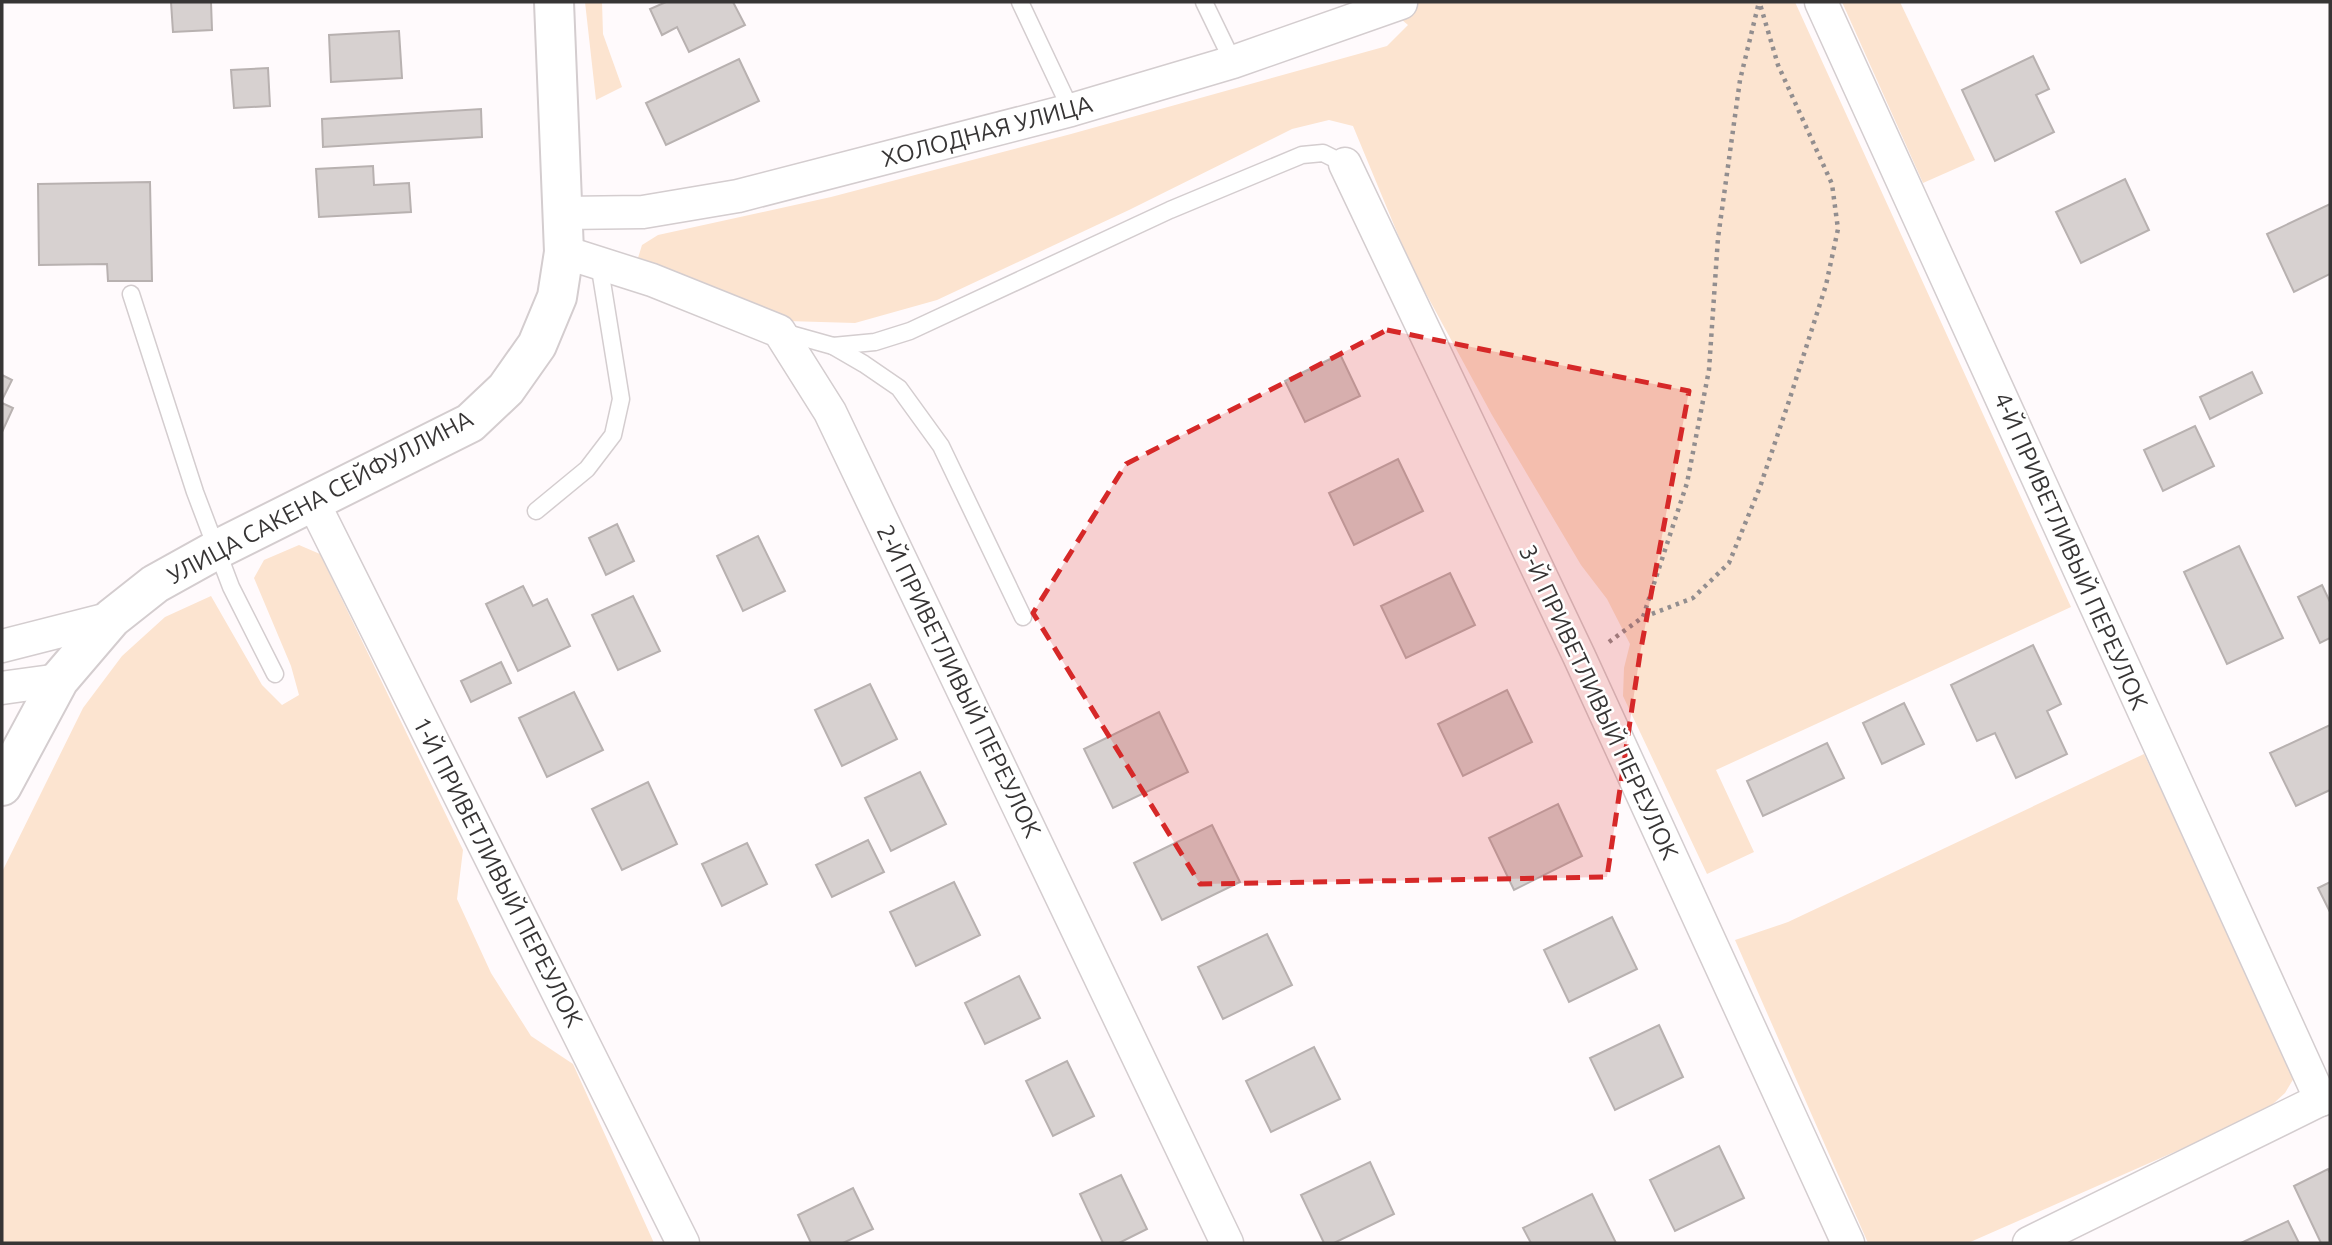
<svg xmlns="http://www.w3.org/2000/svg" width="2332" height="1245" font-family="Ubuntu,sans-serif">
	<rect width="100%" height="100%" fill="#fffafc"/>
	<g fill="#fce4d0">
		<path d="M585,2h17l1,32 19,53 -26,13z"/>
		<path d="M1381,2h414l276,605 -355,163 38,82 -47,22 -84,-178 1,-28 6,-24 -23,-45 -26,-34 -89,-150 -81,-149 -58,-140 -24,-6 -37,9 -163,81 -192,90 -82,23 -68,-2 -149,-63 4,-13 16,-10 173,-38 240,-63 316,-88 21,-21z"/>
		<path d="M1842,2h58l75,158 -52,23z"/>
		<path d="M299,545l21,9 143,296 -6,49 34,74 40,63 42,28 81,179h-652v-371l81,-164 39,-52 43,-39 46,-21 51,89 20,20 17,-10 -8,-29 -37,-88 10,-18z"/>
		<path d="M2144,754l147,310 3,14 -9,15 -22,20 -295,130h-100l-133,-303 53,-18z"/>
	</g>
	<g fill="#d7d1d0" stroke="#b8b1b0" stroke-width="2">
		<path d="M171,2h40l1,28 -39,2z"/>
		<path d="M666,2h67l12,23 -56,27 -12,-25 -15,8 -12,-26z"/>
		<path d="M399,31l3,47 -71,4 -2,-47z"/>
		<path d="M2033,56l16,33 -13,6 18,37 -59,29 -33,-71z"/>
		<path d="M739,59l20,42 -93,44 -20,-42z"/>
		<path d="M268,68l2,38 -36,2 -3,-38z"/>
		<path d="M481,109l1,28 -159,10 -1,-28z"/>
		<path d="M373,166l1,19 35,-2 2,29 -92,5 -3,-48z"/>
		<path d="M2125,179l24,51 -68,33 -25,-51z"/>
		<path d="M150,182l2,99h-44l-1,-17 -68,1 -1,-81z"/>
		<path d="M2330,204v70l-36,18 -27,-58z"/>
		<path d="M1340,354l20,42 -55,26 -20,-41z"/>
		<path d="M2252,372l10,21 -52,26 -10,-22z"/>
		<path d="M2,375l10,5 -10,20z"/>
		<path d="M2,403l11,5 -11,24z"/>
		<path d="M2195,426l19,40 -51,25 -19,-41z"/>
		<path d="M1398,459l25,52 -69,34 -25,-52z"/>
		<path d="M617,524l17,37 -28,14 -17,-37z"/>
		<path d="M758,536l27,55 -42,20 -26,-55z"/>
		<path d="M2239,546l44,92 -56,26 -43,-92z"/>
		<path d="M1450,573l25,52 -69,33 -25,-52z"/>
		<path d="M2322,585l8,17v36l-10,5 -22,-46z"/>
		<path d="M523,586l10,20 14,-7 23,47 -52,25 -32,-67z"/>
		<path d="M633,596l27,55 -42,19 -26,-55z"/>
		<path d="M2033,645l28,59 -14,7 20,43 -51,24 -21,-45 -18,8 -26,-56z"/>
		<path d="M501,662l10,21 -40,19 -10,-21z"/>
		<path d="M870,684l27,55 -55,27 -27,-56z"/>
		<path d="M1507,690l25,52 -69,34 -25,-52z"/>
		<path d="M574,692l29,58 -56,27 -28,-59z"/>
		<path d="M1904,703l20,41 -42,20 -19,-41z"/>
		<path d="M1159,712l29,60 -75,36 -29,-59z"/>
		<path d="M2330,725v65l-34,16 -26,-53z"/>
		<path d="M1827,743l17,35 -81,38 -16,-35z"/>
		<path d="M920,772l26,52 -55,27 -26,-53z"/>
		<path d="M648,782l29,62 -55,26 -30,-61z"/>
		<path d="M1558,804l24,52 -68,34 -25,-52z"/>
		<path d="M1212,825l28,57 -78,38 -28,-57z"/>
		<path d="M868,840l16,32 -52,25 -16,-32z"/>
		<path d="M747,843l20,41 -45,22 -20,-42z"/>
		<path d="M954,882l26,53 -64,31 -26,-54z"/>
		<path d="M2330,882v30l-12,-24z"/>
		<path d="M1612,917l25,52 -68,33 -25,-52z"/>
		<path d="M1267,934l25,51 -69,34 -25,-52z"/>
		<path d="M1019,976l21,42 -55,26 -20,-41z"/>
		<path d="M1659,1025l24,52 -68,33 -25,-52z"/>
		<path d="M1314,1047l26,52 -69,33 -25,-51z"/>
		<path d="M1067,1061l27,55 -41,20 -27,-55z"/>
		<path d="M1719,1146l25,52 -69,33 -25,-51z"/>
		<path d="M1370,1162l24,52 -60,29h-10l-23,-48z"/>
		<path d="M2328,1169l2,4v70h-9l-27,-57z"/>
		<path d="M1121,1175l26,54 -28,14h-16l-23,-49z"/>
		<path d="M853,1188l20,41 -30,14h-32l-13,-28z"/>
		<path d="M1592,1194l24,49h-85l-8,-15z"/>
		<path d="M2288,1221l11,22h-58z"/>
	</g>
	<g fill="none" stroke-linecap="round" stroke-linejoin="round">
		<defs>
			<g id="lane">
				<path d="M1020,2l51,108"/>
				<path d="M1204,2l29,60"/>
				<path d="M131,294l64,198 36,95 44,87"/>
				<path d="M783,332l50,14 42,-4 35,-11 260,-121 132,-55 21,-2 22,11"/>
				<path d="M833,346l31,18 35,24 42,58 82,171"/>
				<path d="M536,511l51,-42 26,-34 8,-36 -22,-136"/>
			</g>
			<g id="street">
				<path d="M1821,2l500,1098"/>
				<path d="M1345,164l234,492 269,587"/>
				<path d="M563,213l80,-1 95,-16 333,-86 162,-48 168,-59"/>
				<path d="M564,252l88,28 127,51 51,81 397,831"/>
				<path d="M313,502l370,741"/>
				<path d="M2,646l110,-28"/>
				<path d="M2,688l57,-8"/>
				<path d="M2029,1243l301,-148"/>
			</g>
			<path id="secondary" d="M2,786l57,-106 53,-62 43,-34 63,-35 252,-126 36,-34 31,-44 20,-48 7,-45 -10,-250"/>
		</defs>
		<use href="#lane" stroke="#d4cdcf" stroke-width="19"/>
		<use href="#street" stroke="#d4cdcf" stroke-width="35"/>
		<use href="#secondary" stroke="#d4cdcf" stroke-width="42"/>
		<g stroke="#928e8f" stroke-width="4.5" stroke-dasharray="3.5 5" stroke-linecap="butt">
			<path d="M1644,617l49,-19 36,-35 31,-76 29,-86 37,-116 12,-56 -6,-45 -54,-119 -18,-61"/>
			<path d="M1609,642l34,-25 44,-134 22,-113 9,-132 22,-158 19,-78"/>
		</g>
		<use href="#lane" stroke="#fff" stroke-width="16"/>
		<use href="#street" stroke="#fff" stroke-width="32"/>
		<use href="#secondary" stroke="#fff" stroke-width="38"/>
	</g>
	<path fill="#d62828" fill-opacity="0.2" stroke="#d62828" stroke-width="5" stroke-dasharray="14 9" stroke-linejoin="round" d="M1387,330l302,61 -49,263 -33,223 -407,7 -167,-271 93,-149z"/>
	<g text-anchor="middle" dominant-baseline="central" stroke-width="5" stroke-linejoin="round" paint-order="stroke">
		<g font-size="24" fill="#373535" stroke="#fff">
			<text transform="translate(987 131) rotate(-15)">ХОЛОДНАЯ УЛИЦА</text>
			<text transform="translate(320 497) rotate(-28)">УЛИЦА САКЕНА СЕЙФУЛЛИНА</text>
			<text transform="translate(2071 551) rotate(66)">4-Й ПРИВЕТЛИВЫЙ ПЕРЕУЛОК</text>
			<text transform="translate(959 681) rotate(64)">2-Й ПРИВЕТЛИВЫЙ ПЕРЕУЛОК</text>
			<text transform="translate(1599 702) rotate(65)">3-Й ПРИВЕТЛИВЫЙ ПЕРЕУЛОК</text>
			<text transform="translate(498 872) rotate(63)">1-Й ПРИВЕТЛИВЫЙ ПЕРЕУЛОК</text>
		</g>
	</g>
	<rect width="2332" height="1245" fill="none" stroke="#373535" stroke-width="7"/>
</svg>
